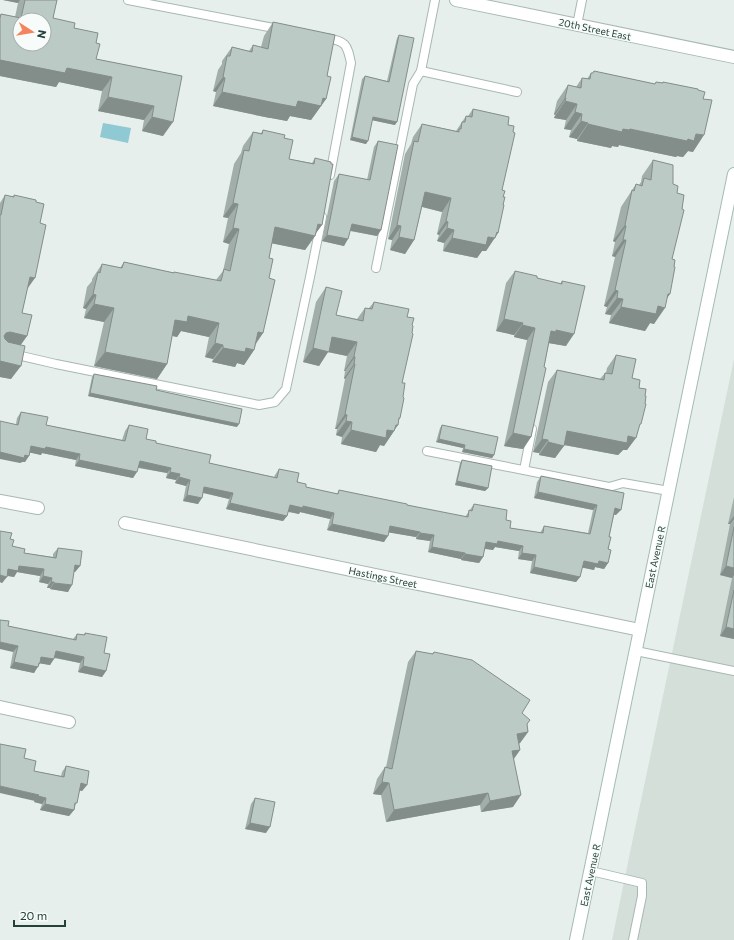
<svg xmlns="http://www.w3.org/2000/svg" width="734" height="940" font-family="Commissioner,sans-serif">
	<rect width="100%" height="100%" fill="#e6efeb"/>
	<path fill="#d4dfda" d="M734,359v581h-122l20,-97z"/>
	<path fill="#8ec9d4" d="M103,123l28,5 -3,15 -28,-6z"/>
	<g fill="none" stroke-linecap="round" stroke-linejoin="round">
		<defs>
			<g id="service">
				<path d="M128,0l151,29"/>
				<path d="M577,25l5,-25"/>
				<path d="M326,38c20,3 21,6 25,25l-21,112"/>
				<path d="M421,71l96,21"/>
				<path d="M376,268l37,-184 8,-13 14,-71"/>
				<path d="M0,351l56,13 203,41 16,-3 11,-13 24,-112 12,-60"/>
				<path d="M427,451l182,36 14,-4 46,8"/>
				<path d="M524,470l8,-41"/>
				<path d="M636,651l98,20"/>
				<path d="M591,871l51,12v13l-9,44"/>
			</g>
			<g id="minor">
				<path d="M0,501l38,7"/>
				<path d="M125,523l515,107"/>
				<path d="M0,707l69,15"/>
			</g>
			<path id="tertiary" d="M456,0l278,57"/>
			<path id="secondary" d="M576,940l158,-766"/>
		</defs>
		<use href="#service" stroke="#a8b8b2" stroke-width="10"/>
		<use href="#minor" stroke="#a8b8b2" stroke-width="14"/>
		<use href="#tertiary" stroke="#a8b8b2" stroke-width="14"/>
		<use href="#secondary" stroke="#a4bbb3" stroke-width="14"/>
		<use href="#service" stroke="#fff" stroke-width="8"/>
		<use href="#minor" stroke="#fff" stroke-width="12"/>
		<use href="#tertiary" stroke="#fff" stroke-width="12"/>
		<use href="#secondary" stroke="#fff" stroke-width="12"/>
	</g>
	<g fill="#a1aea9">
		<path d="M3,0h54l-4,18 21,10 22,15v16l86,17 -19,60 -21,-5 2,-11 -46,-9 4,-20 -43,-9 -3,5 -56,-11v-61l1,-1 14,3 3,-14z"/>
		<path d="M273,22l54,54 -1,23 -15,21 -21,-4 -3,5 -16,-3h-1l-57,-12 3,-14 -3,-1 5,-21 4,-6v-3l10,-14 17,4 4,-6 8,2 3,-11z"/>
		<path d="M399,35l-4,90 -23,-5 -6,24 -16,-4 12,-61 3,-3 22,5 10,-43z"/>
		<path d="M594,71l61,13 1,-2 6,1 1,-1 30,70 -5,-1 -5,6 -6,-1 -1,1 -57,-12 -1,2 -6,-1 -1,2 -34,-7v-2l-8,-2 2,-7 -7,-1 2,-9 -12,-2 1,-3 -1,-1 3,-13 11,-16 8,2 6,-9 5,1 4,-6h2z"/>
		<path d="M473,109l35,16 -6,65 1,7v8l-5,28 -12,18h-4l-5,7 -34,-7 1,-8 -7,-2 2,-6 -2,-1 5,-22 -20,-5 -8,33 -9,14 -15,-4 2,-10 -4,-1 17,-85 6,-10 2,-7 9,-13 34,7 10,-15h2z"/>
		<path d="M263,130l21,8 5,21 23,4 3,-5 1,75 -1,3 -10,14 -33,-7 -3,15v20l-6,55 -7,11 -2,6 -10,15 -7,-2 -2,4 -23,-5 1,-3 -8,-2 4,-20 -28,-6 -4,6 -5,-1 -5,28 -10,15 -63,-13 10,-44 -20,-4 2,-9 -3,-1 4,-21 5,-6v-2l10,-15 18,4 4,-6 41,9 51,9 7,-9 6,-27 -6,-2 5,-24 -5,-1 11,-53 7,-11 2,-7 10,-14 8,1z"/>
		<path d="M378,141l3,89 -4,6 -27,-5 -6,15 -22,-5 12,-60 5,-7 28,6 7,-33z"/>
		<path d="M653,160l20,24 4,9 -5,66 -5,39 -13,26 -4,-1 -5,8 -36,-8 2,-8 -6,-1 2,-7 -3,-1 11,-49 -3,-1 3,-14 -2,-1 8,-34 15,-23 3,1 2,-3 1,-6z"/>
		<path d="M5,195l8,2 1,-2 13,94 -5,24 5,23 -7,9 -9,34 -11,-2v-174z"/>
		<path d="M515,271l22,7 23,6 2,-3 4,65 -17,-3 -5,24 -13,70 -8,12 -19,-3 23,-106 -13,-3v-2l-18,-4 10,-48z"/>
		<path d="M326,287l10,28 21,4 8,-11h4l5,-6 33,15 -5,66 -4,42 -14,21 -4,-1 -4,7 -35,-8 1,-7 -6,-2 1,-6h-2l10,-50 -1,-1 1,-7h-1l3,-15 -19,-4 -9,14 -16,-4 13,-60z"/>
		<path d="M616,355l23,33v39l-12,23h-4l-5,5 -54,-10 -9,13 -16,-3v-2l-6,-1 15,-70 9,-12 43,9 5,-6h1l1,-5z"/>
		<path d="M94,374l62,16 81,37 -149,-31 4,-19z"/>
		<path d="M21,412l25,13 76,15 3,-9 4,-6 17,14 63,24 65,14 1,-2 4,-6 27,18 31,7 2,-4 68,15 58,12 9,-13 32,16 4,8 30,5 4,-7 44,7 5,-23 -59,-12 3,-16 4,-6 75,39h-2l-5,22 -1,26 -4,6 -9,-2 -1,3 -12,-3 -2,10 -4,5 -46,-9 2,-12 -14,-2 1,-8 -24,-4 -2,3 -9,-1 -1,8 -4,6 -18,-3v-1l-33,-7 2,-11 -14,-2v-2l-28,-5 -4,10 -57,-12 3,-11 -30,-7 -1,2 -11,-2 -1,4 -4,5 -57,-12 3,-10 -26,-6 -5,11 -15,-3 3,-15 -11,-3 1,-3 -10,-2 1,-5 -29,-5 -5,10 -58,-12 1,-6 -34,-7 -1,2 -11,-3 -5,10h-3l-2,1 -4,-39 1,-6z"/>
		<path d="M442,425l52,30 -2,3 -30,-6 1,-4 -27,-6 4,-14z"/>
		<path d="M462,460l26,28 -3,3 -30,-6 5,-22z"/>
		<path d="M734,497v142l-14,-3 12,-58 -12,-3 10,-51h-2z"/>
		<path d="M0,531l10,8 2,7 12,7 29,4v-3l5,-6 22,18 -5,6h-1l-6,20 -18,-3v-1h-3l1,-4 -9,-2 1,-6 -23,-4 -3,5 -7,-1 -5,7 -2,-1z"/>
		<path d="M8,626l65,13 4,-5 7,1 1,-2 19,20 2,18 -4,6 -24,-5 2,-9 -26,-5 -4,7 -10,-2 -6,10 -24,-5 3,-16z"/>
		<path d="M416,651l16,3 2,-2 88,61 5,11 1,8 -8,11 -1,1 1,6 -6,9 -1,48 -32,5 -1,-7 -94,17 -5,-27 -8,-1 4,-15 8,-12h1l22,-105z"/>
		<path d="M24,758l10,13 27,5 1,-4 4,-6 21,19 -5,6 -2,-1 -6,20 -5,6 -29,-6 2,-6 -8,-2 1,-1z"/>
		<path d="M255,798l11,35 -21,-4 6,-25z"/>
	</g>
	<g fill="#838d89">
		<path d="M3,0h17l-2,3z"/>
		<path d="M0,60l67,8 45,9 -10,14 -43,-9 -3,5 -56,-11z"/>
		<path d="M223,77l2,1 -9,14 -3,-1z"/>
		<path d="M222,92l58,12 43,-6 3,1 -15,21 -21,-4 -3,5 -16,-3h-1l-57,-12z"/>
		<path d="M108,97l46,9 -10,14 -46,-9z"/>
		<path d="M565,98h1l-11,17 -1,-1z"/>
		<path d="M565,101l12,3 -11,16 -12,-2z"/>
		<path d="M575,112l7,2 -11,16 -7,-1z"/>
		<path d="M152,117l21,5 -10,14 -21,-5z"/>
		<path d="M373,117l24,5 -2,3 -24,-5z"/>
		<path d="M581,121l7,2 -11,16 -8,-2z"/>
		<path d="M588,124l35,5h7l58,10 8,-5 8,1 -11,17 -5,-1 -5,6 -6,-1 -1,1 -57,-12 -1,2 -6,-1 -1,2 -34,-7z"/>
		<path d="M352,137l16,4 -2,3 -16,-4z"/>
		<path d="M425,192l26,6 -9,14 -27,-7z"/>
		<path d="M233,203l5,1 -10,14 -5,-1z"/>
		<path d="M446,221l2,1 -9,13 -2,-1z"/>
		<path d="M318,224l4,1 -8,11h1l-10,14 -40,-8 10,-15z"/>
		<path d="M352,224l29,6 -4,6 -30,-6z"/>
		<path d="M397,225l4,1 -9,14 -4,-1z"/>
		<path d="M625,225l1,1 -11,16 -2,-1z"/>
		<path d="M233,228l6,1 -10,15 -6,-2z"/>
		<path d="M447,228l7,2 -10,13 -7,-2z"/>
		<path d="M497,232l1,1 -12,18h-4l-5,7 -34,-7 9,-13 36,-1z"/>
		<path d="M327,235l21,4 -4,7 -22,-5z"/>
		<path d="M399,237l15,3 -9,14 -15,-4z"/>
		<path d="M623,240h3l-11,17 -3,-1z"/>
		<path d="M30,277l5,1 -10,14z"/>
		<path d="M615,290l3,1 -11,16 -3,-1z"/>
		<path d="M93,294l3,1 -10,14 -3,-1z"/>
		<path d="M668,294h2l-9,13 4,1 -11,16 -4,-1 -5,8 -36,-8 12,-16 37,-1z"/>
		<path d="M617,298l6,1 -12,16 -6,-1z"/>
		<path d="M94,304l20,4 -10,14 -20,-4z"/>
		<path d="M188,316l31,7 -10,14 -28,-6 -4,6 -12,-3 10,-14z"/>
		<path d="M504,319l19,4 -9,12 -18,-4z"/>
		<path d="M522,325l13,3 -8,12 -13,-3z"/>
		<path d="M556,330l18,4 -8,12 -18,-3 3,-12z"/>
		<path d="M10,332l17,4 -9,13 -18,-3 6,-13z"/>
		<path d="M258,332l5,1 -10,14z"/>
		<path d="M332,337l25,5 -10,14 -19,-4 -9,14 -16,-4 10,-14z"/>
		<path d="M215,343l8,2 -10,14 -8,-2z"/>
		<path d="M223,348h23l8,2 -10,15 -7,-2 -2,4 -23,-5z"/>
		<path d="M105,352l62,12 -10,15 -63,-13z"/>
		<path d="M354,356l1,1 -10,14h-1z"/>
		<path d="M0,361l21,5 -10,13 -11,-2z"/>
		<path d="M354,364h1l-10,15 -1,-1z"/>
		<path d="M90,393l149,31 -2,3 -149,-31z"/>
		<path d="M345,414l2,1 -10,14h-2z"/>
		<path d="M399,418h1l-9,13 5,-6h2l-5,6h1l-10,15 -4,-1 -4,7 -35,-8 10,-14z"/>
		<path d="M346,421l6,1 -10,15 -6,-2z"/>
		<path d="M567,431l61,5 8,2 -9,12h-4l-5,5 -59,-11z"/>
		<path d="M513,433l18,4 -8,12 -19,-3z"/>
		<path d="M439,439l26,6 -2,3 -27,-6z"/>
		<path d="M542,439l6,1 -9,13 -6,-1z"/>
		<path d="M548,442l16,4 -9,12 -16,-3z"/>
		<path d="M31,446l15,1 34,7 -4,6 -34,-7 -1,2 -14,-3z"/>
		<path d="M464,449l30,6 -2,3 -30,-6z"/>
		<path d="M0,452l25,3 4,1 -4,6h-3l-2,1 -20,-4z"/>
		<path d="M79,460l58,12 -4,6 -58,-12z"/>
		<path d="M140,461l31,7 -4,5 -31,-6z"/>
		<path d="M170,472l10,2 -4,6 -10,-2z"/>
		<path d="M179,477l11,3 -4,6 -11,-3z"/>
		<path d="M457,481l31,7 -3,3 -30,-6z"/>
		<path d="M204,487l29,6 -4,6 -29,-7z"/>
		<path d="M538,492l59,13 -4,5 -59,-12z"/>
		<path d="M187,495l15,3 -4,6 -15,-3z"/>
		<path d="M230,503l57,13 -4,5 -57,-12z"/>
		<path d="M290,505l13,1 31,7 -4,6 -30,-7 -1,2 -13,-3z"/>
		<path d="M615,508l6,2 -5,5 -5,-1z"/>
		<path d="M734,516v3l-4,5h-2z"/>
		<path d="M332,524l56,12 -4,6 -57,-12z"/>
		<path d="M390,526l30,6 -4,5 -30,-5z"/>
		<path d="M420,533l14,2 -4,6 -14,-2z"/>
		<path d="M498,541l25,5 -4,5 -24,-4 -2,3 -11,-2 4,-6z"/>
		<path d="M432,547l33,6 -4,6 -33,-7z"/>
		<path d="M522,553l14,2 -4,6 -14,-2z"/>
		<path d="M465,554l18,3 -4,6 -18,-3z"/>
		<path d="M584,561h15l9,2 -4,6 -9,-2 -1,3 -15,-3z"/>
		<path d="M75,565l5,1 -5,6 -5,-1z"/>
		<path d="M19,566l25,3 -4,7 -23,-4 -3,5 -10,-2 4,-6z"/>
		<path d="M726,566l8,2v7l-2,3 -12,-3z"/>
		<path d="M534,567l46,10 -4,5 -46,-9z"/>
		<path d="M0,575l7,2 -5,6 -2,-1z"/>
		<path d="M43,576l9,2 -4,6 -9,-2z"/>
		<path d="M51,582h3l-4,6h-3z"/>
		<path d="M54,583l18,2 -4,7 -18,-3z"/>
		<path d="M726,627l8,2v10l-14,-3z"/>
		<path d="M0,642l18,4 -5,6 -13,-3z"/>
		<path d="M56,651l28,6 -4,6 -28,-6z"/>
		<path d="M41,657l13,2 -4,6 -13,-2z"/>
		<path d="M14,662l25,1h1l-6,10 -24,-5z"/>
		<path d="M83,666l23,5 -4,6 -24,-5z"/>
		<path d="M528,732l-8,11 -11,2 8,-11z"/>
		<path d="M520,750l-8,11v-10z"/>
		<path d="M382,782l7,1 -8,12 -8,-1z"/>
		<path d="M81,783l6,2 -5,6 -5,-1z"/>
		<path d="M0,786l39,9 -4,6 -35,-8z"/>
		<path d="M488,793l-8,12 -94,17 8,-12z"/>
		<path d="M521,795l-8,12 -32,5 9,-11z"/>
		<path d="M38,796l8,2 -4,6 -8,-2z"/>
		<path d="M45,804l29,6 -5,6 -29,-6z"/>
		<path d="M250,823l20,4 -4,6 -21,-4z"/>
	</g>
	<g fill="#bbcac4" stroke="#838d89" fill-rule="evenodd">
		<path d="M25,0h32l-4,18 22,5 -1,5 24,5 -2,10 4,1 -4,15 86,17 -9,46 -21,-5 2,-11 -46,-9 4,-20 -45,-9 -2,5 -65,-13v-42l1,-4 20,4zM20,20h24v24h-24z"/>
		<path d="M273,22l62,13 -8,41 4,1 -5,22 -3,-1 -2,8 -23,-5 -2,6 -16,-3 -58,-12 3,-14 -2,-1 4,-21h3l2,-9 20,5 1,-7 15,4z"/>
		<path d="M399,35l15,3 -17,84 -24,-5 -5,24 -16,-4 13,-61 24,6z"/>
		<path d="M594,71l61,13 1,-2 7,1v-1l35,7v1l7,2 -2,7 9,1 -8,35 -8,-1 -2,7 -6,-2 -1,2 -57,-12 -1,1 -6,-1 -1,3 -34,-8v-1l-7,-2 1,-7 -7,-2 2,-8 -12,-3 1,-3h-1l3,-13 13,3 1,-10 8,1 1,-6h2z"/>
		<path d="M473,109l36,8 -1,8 6,1 -1,6 2,1 -13,57 3,1 -2,6h2l-2,8h1l-6,28 -1,-1 -2,6 -7,-1 -2,8 -34,-7 2,-8 -7,-2 1,-6 -2,-1 5,-23 -26,-6 -11,48 -15,-3 2,-11 -4,-1 17,-84 4,1 4,-18 37,8v-3h2l1,-7h3l1,-6 6,1z"/>
		<path d="M263,130l22,5 -1,3 9,2 -4,19 25,5 1,-6 16,4v2h2l-11,61 -4,-1 -3,12 -40,-9 -6,31 4,1 -4,19 6,2 -12,53 -5,-1 -4,18 -8,-2 -1,4 -22,-4v-3l-8,-2 4,-20 -31,-7 -1,6 -12,-2 -8,44 -62,-12 9,-44 -20,-4 2,-9 -3,-1 5,-22 2,1 2,-9 20,4 2,-6 41,9 9,2v-1l47,9 3,-12 6,2 9,-42 -6,-1 5,-24 -5,-1 11,-53 5,1 4,-19 9,2z"/>
		<path d="M378,141l20,4 -17,85 -29,-6 -4,15 -21,-4 12,-61 31,6z"/>
		<path d="M653,160l20,5v19l5,2 -1,7 7,2 -2,14 2,1 -12,49 3,1 -1,7h1l-5,27h-2l-3,14 -7,-2 -2,8 -35,-7 2,-8 -6,-1 1,-7 -3,-1 11,-50h-3l3,-14 -1,-1 7,-35 2,1 2,-7 6,2 2,-8 7,2z"/>
		<path d="M5,195l9,2v-2l22,5v2l8,2 -4,19 6,2 -11,53 -5,-1 -8,36 10,2 -5,21 -17,-4 -4,1 -2,3 1,3 3,3 17,4 -4,20 -21,-5v-146h1z"/>
		<path d="M515,271l22,5v2l25,6v-3l23,5 -11,48 -18,-4v2l-5,-1 -7,36 2,1 -15,69 -18,-4 22,-105 -13,-3 1,-2 -19,-4z"/>
		<path d="M326,287l16,4 -6,24 27,6 2,-13 7,1 2,-7 35,7 -2,8 7,1 -2,7 1,1 -1,7 1,1 -11,49h3l-2,14 1,1 -4,20h-1l-1,7h-2l-2,6 -7,-1 -1,8 -35,-8 1,-8 -6,-1 1,-6 -2,-1 10,-50h-1l1,-7 -1,-1 3,-14 -25,-5 -3,15 -16,-4z"/>
		<path d="M616,355l20,4 -4,19 8,2 -1,8 7,1 -1,7h1l-1,8h1l-5,20h-1l-4,14 -8,-2 -1,7 -60,-12 -3,15 -16,-4v-2l-6,-1 15,-69 47,10 1,-7 7,1z"/>
		<path d="M94,374l63,12 -1,4 86,19 -3,15 -149,-31z"/>
		<path d="M21,412l27,5 -2,8 79,16 4,-16 19,4 -2,10 10,2v2l55,12 -2,8 68,15 2,-9 20,4 -2,9 9,2v3l32,7 1,-4 68,14v1l61,12 1,-7 3,1 2,-7 33,6 -1,10 5,1 -1,7 33,5 1,-7 46,8 7,-29 -59,-13 3,-16 83,17 -3,17 -6,-2 -6,29h2l-3,12 3,1 -3,13 -9,-2 -1,3 -14,-3 -4,16 -46,-10 2,-12 -14,-2 1,-7 -25,-5 -1,3 -11,-2 -3,15 -18,-3v-1l-33,-6 2,-12 -14,-2v-1l-30,-6 -2,10 -56,-12 2,-11 -31,-7v2l-13,-3 -3,11 -57,-13 3,-10 -29,-6 -2,11 -15,-3 3,-15 -11,-3 1,-3 -10,-2 1,-4 -31,-7 -3,11 -58,-12 1,-6 -34,-7 -1,2 -14,-3 -2,10 -4,-1 -1,3 -24,-6v-31l18,4z"/>
		<path d="M442,425l56,12 -4,18 -30,-6 1,-4 -26,-6z"/>
		<path d="M462,460l30,6 -4,22 -31,-7z"/>
		<path d="M734,527v41l-8,-2z"/>
		<path d="M0,531l12,2 -2,6 4,1 -2,6 13,3 -1,4 32,5 2,-10 24,3 -2,15 -5,-1 -3,20 -18,-2v-1h-3l1,-4 -9,-2 1,-7 -25,-3 -1,5 -10,-2 -1,8 -7,-2z"/>
		<path d="M734,590v39l-8,-2z"/>
		<path d="M0,620l9,1 -1,5 68,14 1,-6 8,1v-2l22,4 -3,16 6,1 -4,17 -23,-5 1,-9 -28,-6 -2,8 -13,-2 -1,6h-1l-1,4 -24,-5 4,-16 -18,-4z"/>
		<path d="M416,651l17,3 1,-2 38,8 58,40 -8,13 8,7 -3,4 1,8 -11,2 3,16 -8,1 9,44 -31,6 -2,-8 -94,17 -5,-27 -7,-1 3,-15 7,2z"/>
		<path d="M0,744l26,5 -2,9 12,3 -2,10 30,6 2,-11 23,5 -2,14 -6,-2 -4,20h-2l-1,7 -29,-6 1,-6 -8,-2 1,-1 -39,-9z"/>
		<path d="M255,798l20,4 -5,25 -20,-4z"/>
	</g>
	<g text-anchor="middle" dominant-baseline="central" stroke-width="3" stroke-linejoin="round" paint-order="stroke">
		<g font-size="10" fill="#24423a" stroke="#f7fbf9">
			<text transform="translate(595 29) rotate(12)">20th Street East</text>
			<text transform="translate(655 557) rotate(-78)">East Avenue R</text>
			<text transform="translate(383 577) rotate(12)">Hastings Street</text>
			<text transform="translate(590 875) rotate(-78)">East Avenue R</text>
		</g>
	</g>
	<g transform="translate(32 32) rotate(102)"><circle r="19" fill="#f7fbf9" stroke="#a3b1ad"/>
	<path d="M0-3L7 15L0 10L-7 15Z" fill="#f4845f"/>
	<text y="-6" font-size="11" font-weight="bold" text-anchor="middle" fill="#24423a">N</text>
	</g>
	<path d="M14 920v6h51v-6" fill="none" stroke="#24423a" stroke-width="2"/>
	<text x="20" y="920" font-size="12" fill="#24423a" stroke="#f7fbf9" stroke-width="3" paint-order="stroke">20 m</text>
</svg>
